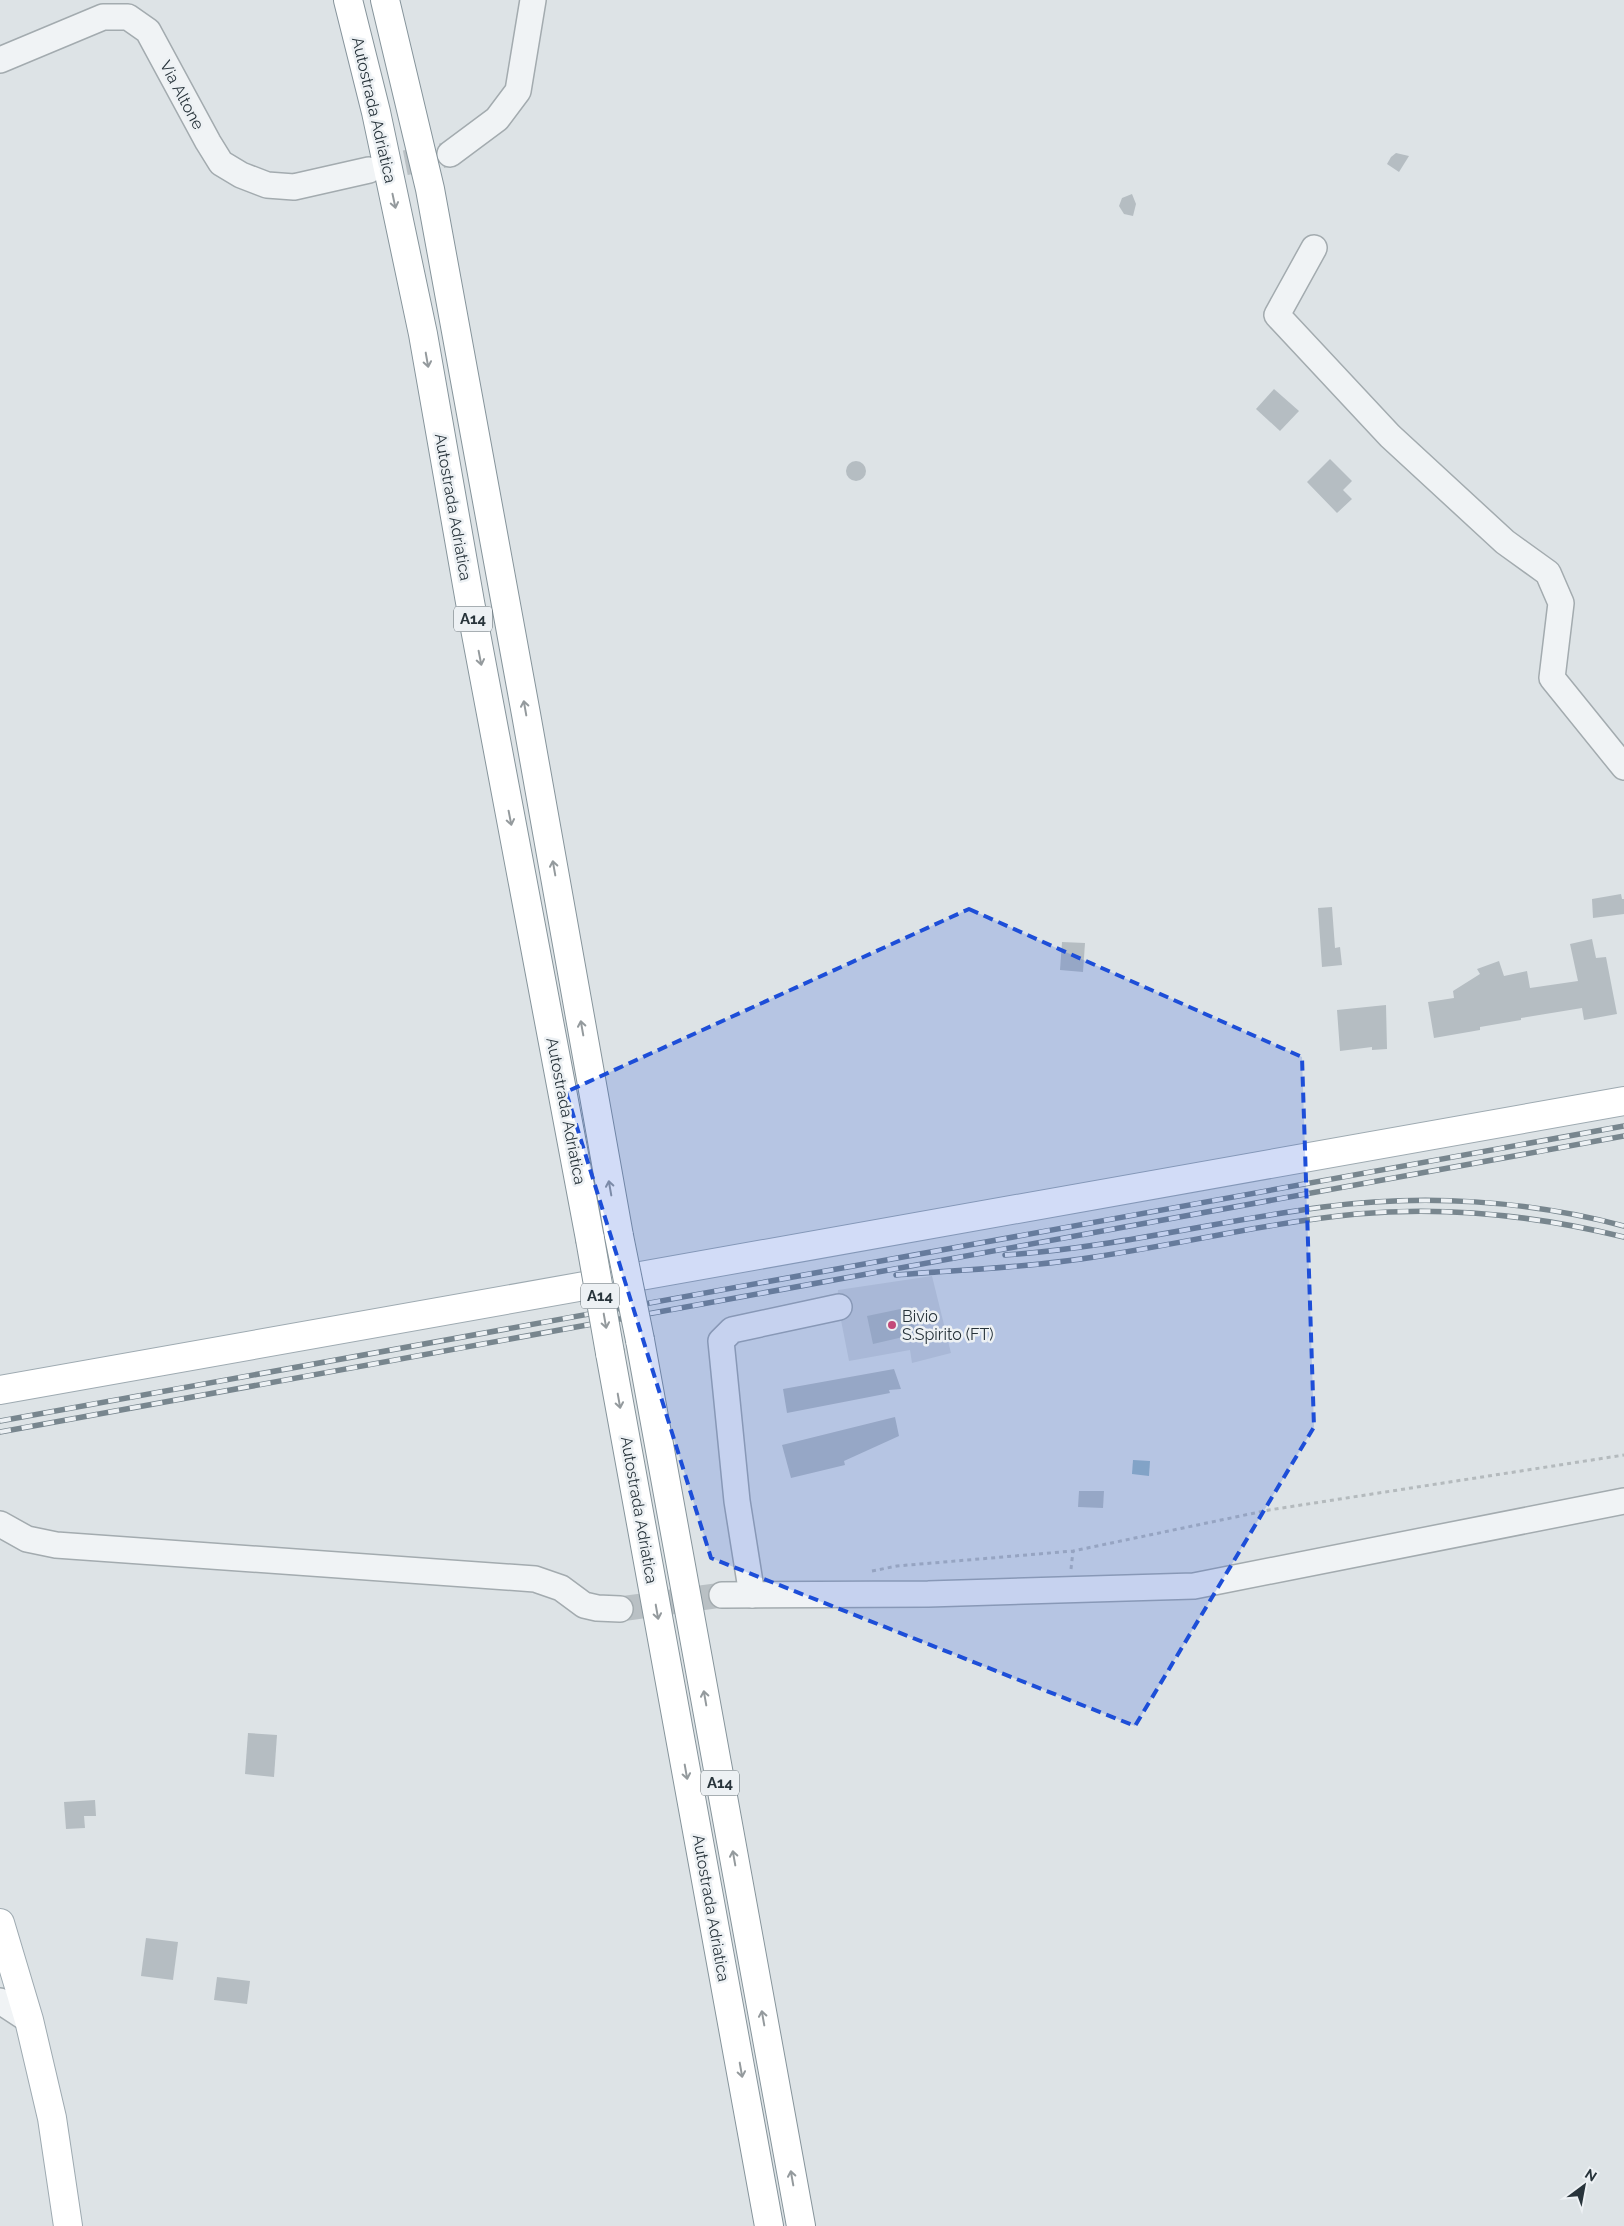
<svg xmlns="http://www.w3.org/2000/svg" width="1624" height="2226" font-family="Raleway,sans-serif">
	<rect width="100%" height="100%" fill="#dde3e6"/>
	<path fill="#ccd3d7" d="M932,1276l19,77 -39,10 -2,-13 -61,11 -12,-61 1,-10z"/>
	<path fill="#9bb8c4" d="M1133,1460l17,1 -1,15 -17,-2z"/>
	<g fill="#b5bdc2">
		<path d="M1396,153l13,3 -10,16 -12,-8 4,-7z"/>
		<path d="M1132,194l4,10 -3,12 -9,-2 -5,-8 3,-8z"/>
		<path d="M1274,389l25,22 -19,20 -24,-22z"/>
		<path d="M1330,459l22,22 -9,9 9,9 -15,14 -30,-31z"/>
		<circle cx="856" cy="471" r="10"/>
		<path d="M1621,894l1,5h2v15l-31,4 -1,-19z"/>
		<path d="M1332,907l3,41 5,-1 2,18 -20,2 -4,-59z"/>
		<path d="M1592,939l4,19 10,-1 11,57 -33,6 -2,-12 -61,10v2l-41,7v3l-46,8 -6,-36 26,-4 -1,-7 27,-17 -3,-5 22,-8 5,15 23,-5 3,17 48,-7 -8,-37z"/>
		<path d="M1062,942l23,1 -2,29 -23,-2z"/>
		<path d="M1386,1005l1,44 -15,1v-3l-32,4 -3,-41z"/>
		<path d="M910,1307l6,27 -43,10 -6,-28z"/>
		<path d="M894,1369l7,20 -12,1 1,3 -103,20 -4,-24z"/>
		<path d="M895,1417l4,19 -55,25 1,4 -54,13 -9,-33z"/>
		<path d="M1079,1491h25l-1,17 -25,-1z"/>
		<path d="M248,1733l29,2 -3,42 -29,-3z"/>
		<path d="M95,1800l1,16h-12l1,12 -19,1 -2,-27z"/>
		<path d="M146,1938l32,4 -5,38 -32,-4z"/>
		<path d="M217,1977l33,4 -3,23 -33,-4z"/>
	</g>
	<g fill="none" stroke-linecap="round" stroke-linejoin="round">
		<g stroke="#b9c0c4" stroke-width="25" stroke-dasharray="25 12" stroke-linecap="butt">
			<path d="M369,170l81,-16"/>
			<path d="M620,1609l102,-14"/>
		</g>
		<defs>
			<g id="minor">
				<path d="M0,60l103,-43h25l20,14 60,111 13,21 20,12 26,10 27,2 75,-17"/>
				<path d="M450,154l47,-35 21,-28 15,-91"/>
				<path d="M1314,248l-37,67 113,121 115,106 43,31 13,30 -9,75 72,89"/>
				<path d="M0,1524l27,15 29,6 479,34 26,9 23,17 13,3 23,1"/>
				<path d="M722,1595l206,-1 266,-8 430,-85"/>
				<path d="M752,1595l-15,-94 -16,-160 11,-11 107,-23"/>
				<path d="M0,2001l29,19"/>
			</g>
			<g id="major">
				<path d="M0,1390l1624,-289"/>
				<path d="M0,1923l29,97 23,98 16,108"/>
			</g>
			<g id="highway">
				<path d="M348,0l28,112 47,222 47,268 120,637"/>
				<path d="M385,0l45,189 96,525 93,522"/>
				<path d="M640,1340l161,886"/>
				<path d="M610,1353l159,873"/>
			</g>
		</defs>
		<use href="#minor" stroke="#a3abaf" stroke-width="28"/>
		<use href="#major" stroke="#9eaab1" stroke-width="30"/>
		<use href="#highway" stroke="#86949b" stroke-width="30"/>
		<g stroke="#b4babd" stroke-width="3" stroke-dasharray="4 4" stroke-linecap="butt">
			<path d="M1071,1569l2,-18"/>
			<path d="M872,1571l25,-5 176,-15 196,-41 355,-55"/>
		</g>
		<use href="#minor" stroke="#f0f3f5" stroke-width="25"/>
		<use href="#major" stroke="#fff" stroke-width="28"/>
		<use href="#highway" stroke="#fff" stroke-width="28"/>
		<defs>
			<g id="rail">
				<path d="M1005,1255c107,-7 212,-34 318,-48 100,-13 204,-7 301,19"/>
				<path d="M896,1275c62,-5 124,-7 185,-16 92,-13 183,-36 276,-45 89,-8 181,2 267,23"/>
				<path d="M0,1421l1624,-295"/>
				<path d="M0,1432l1624,-296"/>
			</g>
		</defs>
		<use href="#rail" stroke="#78868e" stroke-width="5.5"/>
		<use href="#rail" stroke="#edf1f4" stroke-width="4" stroke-dasharray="11" stroke-linecap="butt"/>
		<defs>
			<g id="highway-bridge">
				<path d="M619,1236l21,104"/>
				<path d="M590,1239l20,114"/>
			</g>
		</defs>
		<use href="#highway-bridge" stroke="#86949b" stroke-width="30" stroke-linecap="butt"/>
		<use href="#highway-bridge" stroke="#fff" stroke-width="28"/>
	</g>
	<defs><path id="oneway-shaft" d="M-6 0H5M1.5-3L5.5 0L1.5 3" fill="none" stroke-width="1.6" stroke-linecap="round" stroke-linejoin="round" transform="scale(1.25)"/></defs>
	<g stroke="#949a9d">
		<use href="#oneway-shaft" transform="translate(394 201) rotate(78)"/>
		<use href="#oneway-shaft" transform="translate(427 360) rotate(80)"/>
		<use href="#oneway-shaft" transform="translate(480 658) rotate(79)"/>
		<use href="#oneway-shaft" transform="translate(525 708) rotate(-100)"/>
		<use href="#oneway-shaft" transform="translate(510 818) rotate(79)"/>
		<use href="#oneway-shaft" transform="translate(554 868) rotate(-100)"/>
		<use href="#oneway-shaft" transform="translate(582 1028) rotate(-100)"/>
		<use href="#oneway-shaft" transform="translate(610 1188) rotate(-100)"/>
		<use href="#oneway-shaft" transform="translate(605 1321) rotate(80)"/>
		<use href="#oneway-shaft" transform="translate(619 1401) rotate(80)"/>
		<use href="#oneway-shaft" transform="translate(657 1612) rotate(80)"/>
		<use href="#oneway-shaft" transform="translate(705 1698) rotate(-100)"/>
		<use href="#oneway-shaft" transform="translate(686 1772) rotate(80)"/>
		<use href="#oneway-shaft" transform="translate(734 1858) rotate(-100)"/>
		<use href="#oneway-shaft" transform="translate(763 2018) rotate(-100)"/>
		<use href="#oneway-shaft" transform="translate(741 2070) rotate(80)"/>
		<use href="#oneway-shaft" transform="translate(792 2178) rotate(-100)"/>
	</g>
	<path fill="#1d4ed8" fill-opacity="0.2" stroke="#1d4ed8" stroke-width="4" stroke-dasharray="10 6" stroke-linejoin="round" d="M969,909l333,148 12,370 -179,299 -424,-168 -145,-466z"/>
	<circle fill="#c34a79" stroke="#edf1f4" stroke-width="2" cx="892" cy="1325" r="5"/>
	<g text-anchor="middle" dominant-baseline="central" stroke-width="5" stroke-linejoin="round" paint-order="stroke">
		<g fill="#edf1f4" stroke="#636d72" stroke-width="1">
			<rect x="454" y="606.5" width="38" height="25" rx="4"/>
			<rect x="581" y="1283.5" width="38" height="25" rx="4"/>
			<rect x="701" y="1770.5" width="38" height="25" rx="4"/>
		</g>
		<g font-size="15" font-weight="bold" fill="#28343b">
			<text x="473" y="619">A14</text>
			<text x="600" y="1296">A14</text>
			<text x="720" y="1783">A14</text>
		</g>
		<g font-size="16" fill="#28343b" stroke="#edf1f4">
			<text transform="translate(182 95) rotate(62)">Via Altone</text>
			<text transform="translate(374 110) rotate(77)">Autostrada Adriatica</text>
			<text transform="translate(453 507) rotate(80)">Autostrada Adriatica</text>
			<text transform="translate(566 1111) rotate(79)">Autostrada Adriatica</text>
			<text transform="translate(639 1510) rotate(80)">Autostrada Adriatica</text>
			<text transform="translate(711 1908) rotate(80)">Autostrada Adriatica</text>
		</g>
		<g font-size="16" fill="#28343b" stroke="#edf1f4" text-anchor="start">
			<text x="902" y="1316">Bivio<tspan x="902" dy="18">S.Spirito (FT)</tspan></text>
		</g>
	</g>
	<g transform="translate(1584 2186) rotate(32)" stroke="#edf1f4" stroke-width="4" paint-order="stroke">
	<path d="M0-4L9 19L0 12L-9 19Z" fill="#28343b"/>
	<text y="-8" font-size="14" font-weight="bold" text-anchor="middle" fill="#28343b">N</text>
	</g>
</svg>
